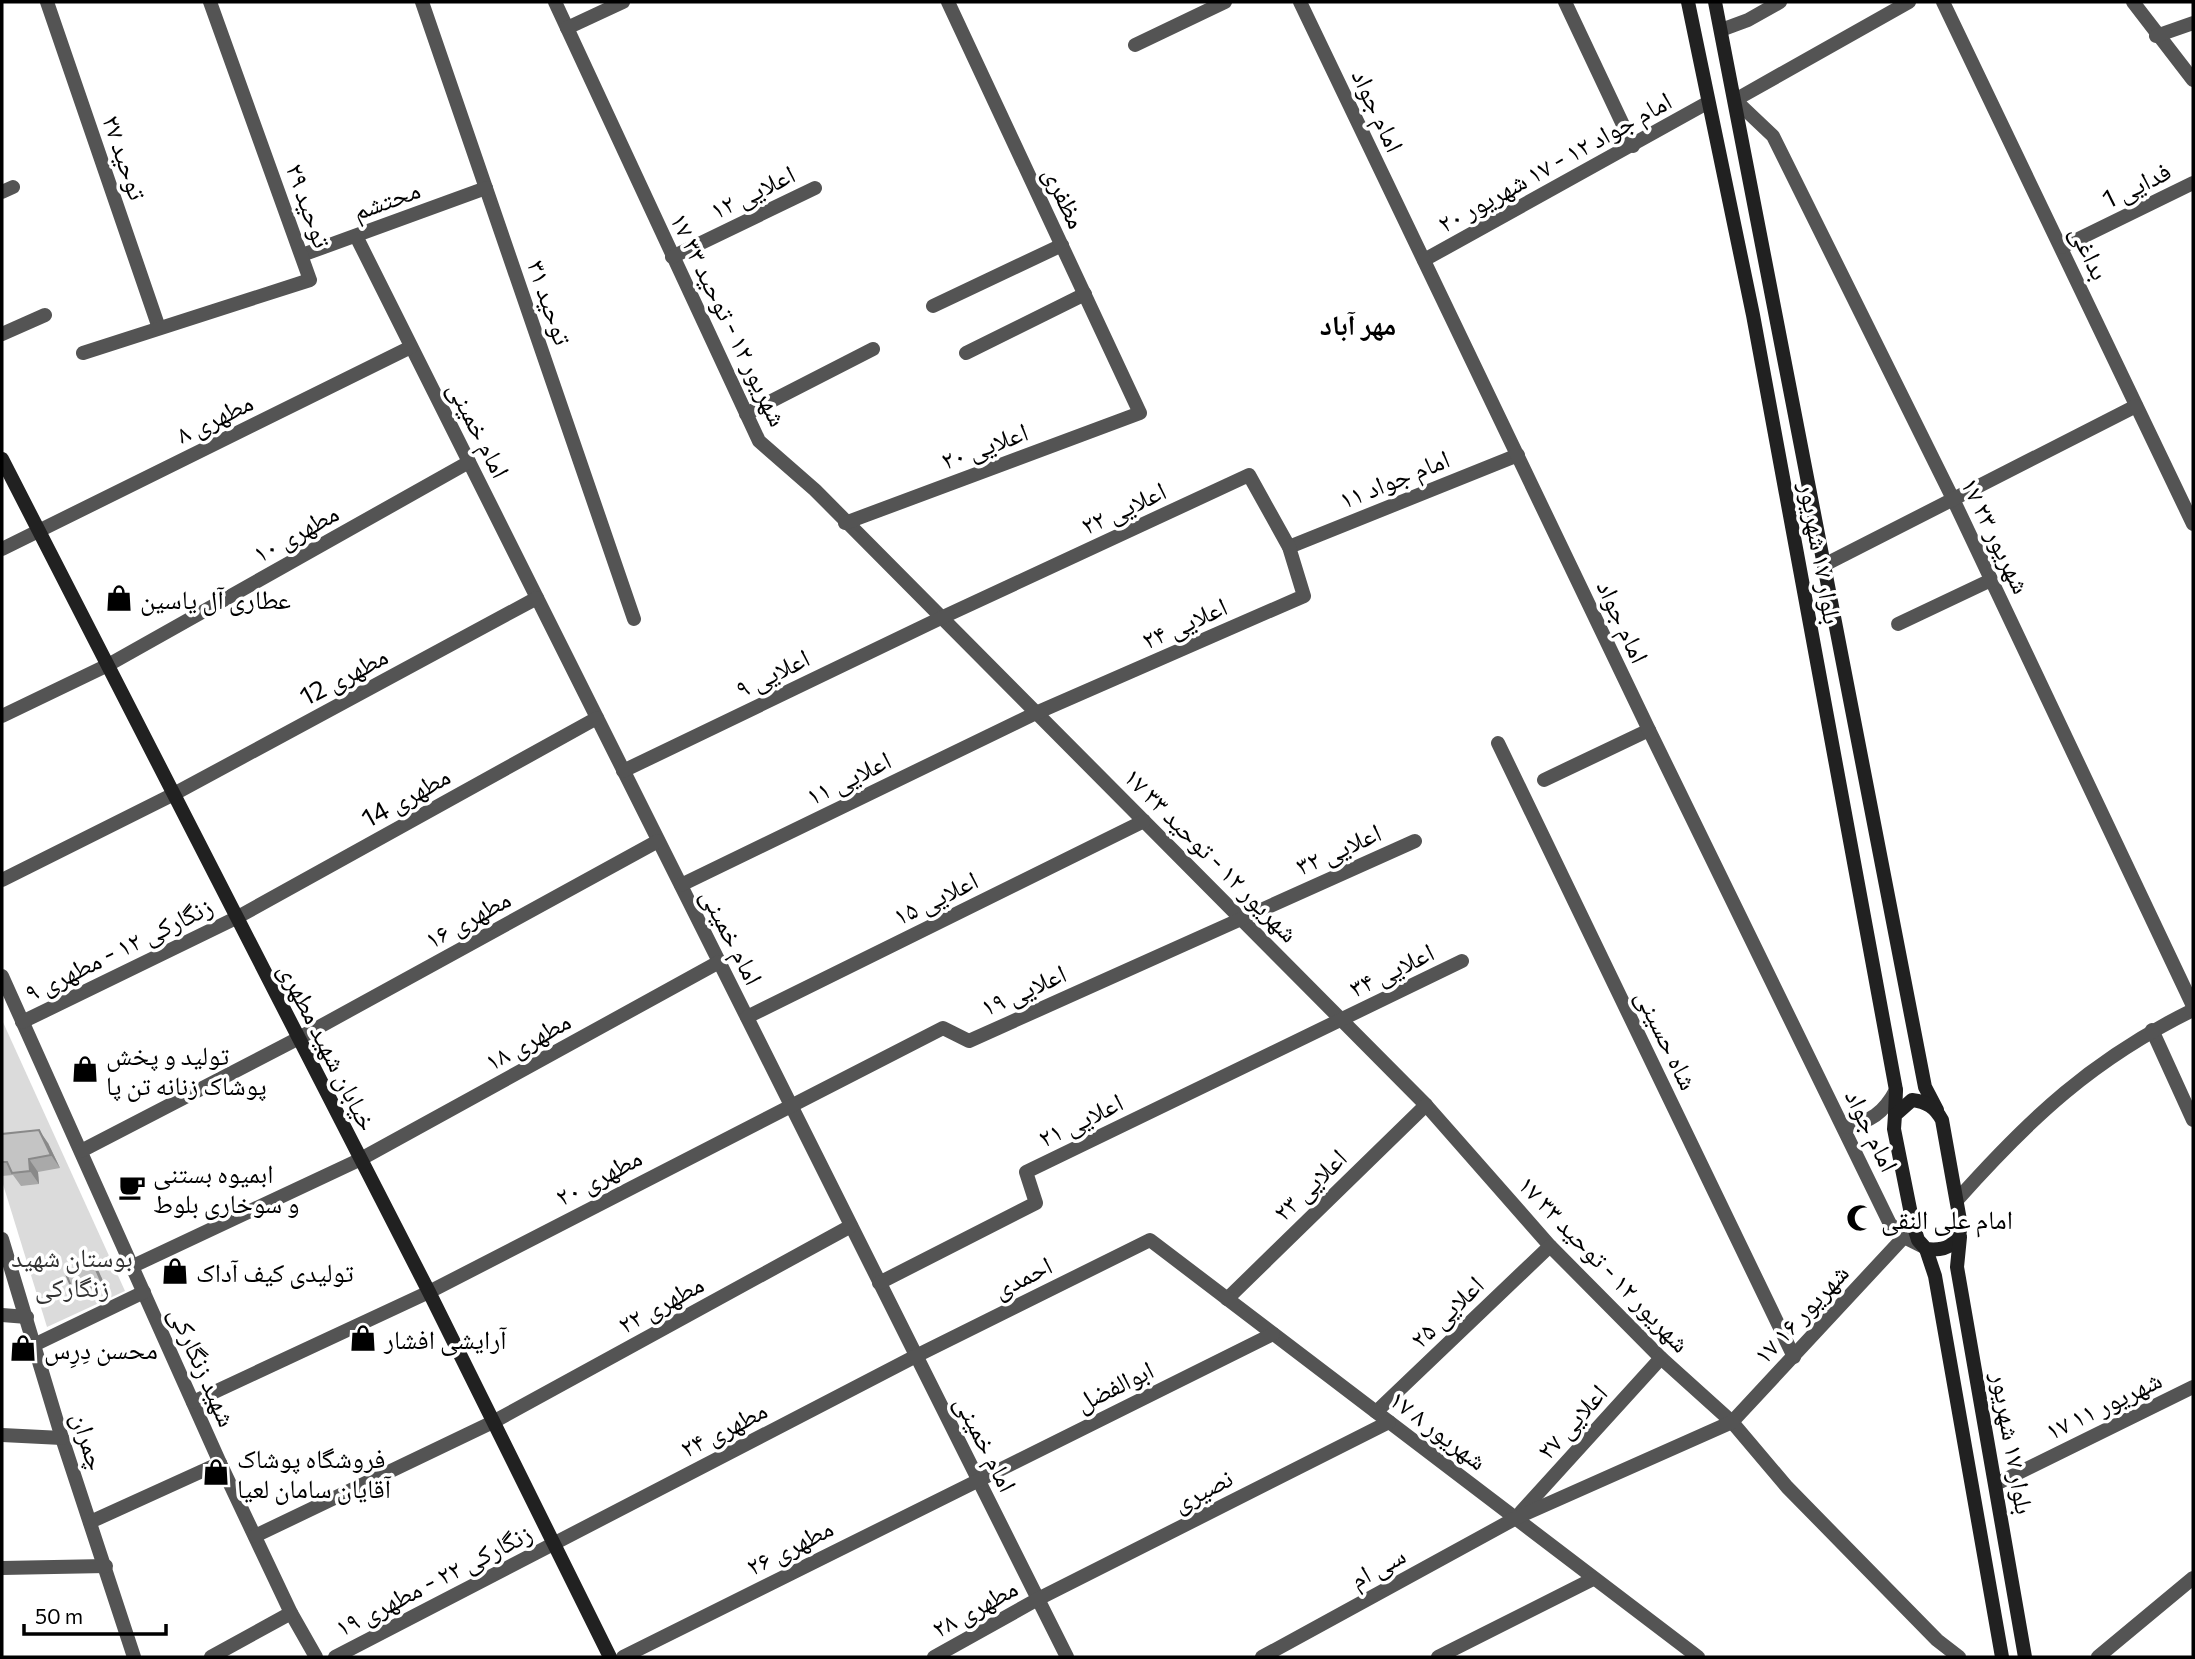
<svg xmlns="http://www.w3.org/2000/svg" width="2195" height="1659" font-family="Commissioner,'Noto Naskh Arabic',sans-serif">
	<rect width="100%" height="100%" fill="#fff"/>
	<path fill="#dbdbdb" d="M2,1020l123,271 -78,36 -45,-146z"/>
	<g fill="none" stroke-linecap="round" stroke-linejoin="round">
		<g stroke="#545454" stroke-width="14">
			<path d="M47,2l112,326"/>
			<path d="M422,2l212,617"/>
			<path d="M555,2l204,439 56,49 611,615 124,141 111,112 71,64 55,65 150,153 22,17"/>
			<path d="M1565,2l68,144"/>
			<path d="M1909,2l-174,98 38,36 180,363 240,507"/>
			<path d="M1943,2l250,522"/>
			<path d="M2133,2l60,78"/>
			<path d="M567,28l56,-26"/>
			<path d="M1721,30l27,-10 32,-18"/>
			<path d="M2156,36l37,-13"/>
			<path d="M1135,45l90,-43"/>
			<path d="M2,192l11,-5"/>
			<path d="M356,236l711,1421"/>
			<path d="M2062,247l131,-64"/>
			<path d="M302,255l184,-67"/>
			<path d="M672,257l143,-69"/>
			<path d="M1424,260l283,-157"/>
			<path d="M933,306l129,-61"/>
			<path d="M2,334l43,-19"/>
			<path d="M83,353l227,-73 -100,-278"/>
			<path d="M966,353l119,-59"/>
			<path d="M746,414l127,-65"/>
			<path d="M845,523l295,-110 -192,-411"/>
			<path d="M1289,547l229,-92"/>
			<path d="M2,549l409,-202"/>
			<path d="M1824,565l312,-159"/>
			<path d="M1898,624l93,-44"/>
			<path d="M2,716l106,-51 361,-203"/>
			<path d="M1498,743l296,614"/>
			<path d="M623,771l320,-154 306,-142 40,72 15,49 -268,117 -355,172"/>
			<path d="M1544,780l105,-50"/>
			<path d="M2,880l170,-85 365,-197"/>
			<path d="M2,976l218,487 71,150 25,44"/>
			<path d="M747,1017l397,-196"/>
			<path d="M22,1022l214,-104 361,-200"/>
			<path d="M2152,1030l41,90"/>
			<path d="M81,1151l218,-113 359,-197"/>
			<path d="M2,1239l60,199 72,219"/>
			<path d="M133,1266l226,-106 360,-198"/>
			<path d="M879,1283l157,-80 -10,-31 436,-211"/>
			<path d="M1227,1299l199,-194"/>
			<path d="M2,1315l25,2"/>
			<path d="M36,1344l108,-52"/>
			<path d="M193,1402l236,-110 514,-264 26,13 446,-200"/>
			<path d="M1376,1412l174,-166"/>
			<path d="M2,1435l60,3"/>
			<path d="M1998,1483l195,-96"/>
			<path d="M1521,1512l140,-154"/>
			<path d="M90,1522l130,-59"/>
			<path d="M255,1536l238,-114 358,-196"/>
			<path d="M2,1568l104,-2"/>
			<path d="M211,1657l80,-44"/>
			<path d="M335,1657l581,-301 234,-116 548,417"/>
			<path d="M623,1657l650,-323"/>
			<path d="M934,1657l104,-58 351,-177"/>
			<path d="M1262,1657l254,-139 216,-96 172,-185"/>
			<path d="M1438,1657l155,-78"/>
			<path d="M2098,1657l95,-79"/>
		</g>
		<g stroke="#545454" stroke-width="14">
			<path d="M1300,2l349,728 241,494 14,13 18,9"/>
			<path d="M1845,1127c25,-5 39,-14 51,-37"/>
			<path d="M1957,1200c73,-82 136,-141 236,-190"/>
		</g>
		<g stroke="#212121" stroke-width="14">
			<path d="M1688,2l65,313 143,775 -1,25"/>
			<path d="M1715,2l210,1085 12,23"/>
			<path d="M2,459l427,833 181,365"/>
			<path d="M1912,1100c15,2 23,7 30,20l19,106c-3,20 -16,25 -35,23l-8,-9 -5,-16 -19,-95 1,-14z"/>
			<path d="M1960,1237l-3,30 68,390"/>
			<path d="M1926,1249l9,27 67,381"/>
		</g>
	</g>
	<g fill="#a9a9a9">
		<path d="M2,1134l46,9 12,25 -22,4 1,12 -18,2 -8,-11 -11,1z"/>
		<path d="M93,1263l6,9 8,18 -28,10 -6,-9z"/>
	</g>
	<g fill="#898989">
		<path d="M39,1130l9,13 12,25 -9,-13z"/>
		<path d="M29,1159l9,13 1,12 -9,-13z"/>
		<path d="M93,1263l6,9 8,18 -6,-9z"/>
	</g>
	<g fill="#c4c4c4" stroke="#898989" stroke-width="2">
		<path d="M39,1130l12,25 -22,4 1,12 -18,2 -5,-11h-5v-28z"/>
		<path d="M93,1263l8,18 -28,10 -7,-17z"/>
	</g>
	<defs>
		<symbol id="shop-bare" viewBox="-9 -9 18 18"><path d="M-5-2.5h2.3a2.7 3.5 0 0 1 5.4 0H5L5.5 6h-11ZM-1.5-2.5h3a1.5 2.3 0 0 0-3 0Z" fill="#000" stroke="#fff" stroke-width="2.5" paint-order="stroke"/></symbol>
		<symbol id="cafe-bare" viewBox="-9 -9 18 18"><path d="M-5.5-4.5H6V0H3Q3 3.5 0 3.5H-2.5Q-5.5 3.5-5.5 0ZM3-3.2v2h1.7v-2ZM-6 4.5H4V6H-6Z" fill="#000" stroke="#fff" stroke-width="2.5" paint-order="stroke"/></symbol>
		<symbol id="mosque-bare" viewBox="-9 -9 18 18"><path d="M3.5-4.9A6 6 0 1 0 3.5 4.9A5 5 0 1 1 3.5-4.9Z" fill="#000" stroke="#fff" stroke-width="2.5" paint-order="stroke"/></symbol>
	</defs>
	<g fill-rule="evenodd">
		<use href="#shop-bare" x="100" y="579" width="38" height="38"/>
		<use href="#shop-bare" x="66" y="1050" width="38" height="38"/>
		<use href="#cafe-bare" x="113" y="1168" width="38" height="38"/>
		<use href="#mosque-bare" x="1841" y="1199" width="38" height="38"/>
		<use href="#shop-bare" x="156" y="1252" width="38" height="38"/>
		<use href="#shop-bare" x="344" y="1319" width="38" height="38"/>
		<use href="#shop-bare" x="4" y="1329" width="38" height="38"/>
		<use href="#shop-bare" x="197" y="1453" width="38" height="38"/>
	</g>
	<g text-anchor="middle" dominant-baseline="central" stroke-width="7" stroke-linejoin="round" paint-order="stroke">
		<g font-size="26" fill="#000" stroke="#fff">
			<text transform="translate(1379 110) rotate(65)">امام جواد</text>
			<text transform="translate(126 157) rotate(71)">توحید ۲۷</text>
			<text transform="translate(1554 161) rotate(-29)">امام جواد ۱۲ - ۱۷ شهریور ۲۰</text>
			<text transform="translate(2136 184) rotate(-26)">فدایی 1</text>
			<text transform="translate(752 191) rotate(-26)">اعلایی ۱۲</text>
			<text transform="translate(1066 197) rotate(65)">مظفری</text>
			<text transform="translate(386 199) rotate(-20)">محتشم</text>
			<text transform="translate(310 205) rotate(70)">توحید ۲۹</text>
			<text transform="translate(2091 252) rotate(65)">بداغی</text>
			<text transform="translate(551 302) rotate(71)">توحید ۳۱</text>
			<text transform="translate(730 319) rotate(64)">۱۷ شهریور ۱۲ - توحید ۳۳</text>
			<text transform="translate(214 417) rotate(-26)">مطهری ۸</text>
			<text transform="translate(480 429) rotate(63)">امام خمینی</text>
			<text transform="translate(984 445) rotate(-20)">اعلایی ۲۰</text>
			<text transform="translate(1394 478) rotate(-22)">امام جواد ۱۱</text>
			<text transform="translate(1123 507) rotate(-25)">اعلایی ۲۲</text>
			<text transform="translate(295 532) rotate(-29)">مطهری ۱۰</text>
			<text transform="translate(1997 535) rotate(64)">۱۷ شهریور ۲۳</text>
			<text transform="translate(1822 553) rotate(80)">بلوار ۱۷ شهریور</text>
			<text transform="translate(1624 621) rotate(65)">امام جواد</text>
			<text transform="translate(1184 622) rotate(-24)">اعلایی ۲۴</text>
			<text transform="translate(772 672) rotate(-26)">اعلایی ۹</text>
			<text transform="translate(343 675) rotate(-28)">مطهری 12</text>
			<text transform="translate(848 777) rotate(-26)">اعلایی ۱۱</text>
			<text transform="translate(405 796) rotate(-29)">مطهری 14</text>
			<text transform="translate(1338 848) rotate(-24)">اعلایی ۳۲</text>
			<text transform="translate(1212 854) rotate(45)">۱۷ شهریور ۱۲ - توحید ۳۳</text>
			<text transform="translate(935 897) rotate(-26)">اعلایی ۱۵</text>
			<text transform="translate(467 918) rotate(-29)">مطهری ۱۶</text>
			<text transform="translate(733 936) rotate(63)">امام خمینی</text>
			<text transform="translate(118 948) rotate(-26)">زنگارکی ۱۲ - مطهری ۹</text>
			<text transform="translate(1391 969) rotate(-26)">اعلایی ۳۴</text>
			<text transform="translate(1023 989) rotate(-24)">اعلایی ۱۹</text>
			<text transform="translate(1668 1039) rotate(64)">شاه حسینی</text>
			<text transform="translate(527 1040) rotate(-29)">مطهری ۱۸</text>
			<text transform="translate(329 1046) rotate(63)">خیابان شهید مطهری</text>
			<text transform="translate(1080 1119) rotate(-26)">اعلایی ۲۱</text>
			<text transform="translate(1873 1130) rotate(64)">امام جواد</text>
			<text transform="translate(598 1176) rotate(-28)">مطهری ۲۰</text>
			<text transform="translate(1309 1184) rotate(-44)">اعلایی ۲۳</text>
			<text transform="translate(1605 1263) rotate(46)">۱۷ شهریور ۱۲ - توحید ۳۳</text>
			<text transform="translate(1022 1276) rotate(-26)">احمدی</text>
			<text transform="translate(660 1303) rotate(-29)">مطهری ۲۲</text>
			<text transform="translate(1446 1311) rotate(-44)">اعلایی ۲۵</text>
			<text transform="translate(1800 1313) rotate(-47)">۱۷ شهریور ۱۶</text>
			<text transform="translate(204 1366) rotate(66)">شهید زنگارکی</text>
			<text transform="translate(1114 1385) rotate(-26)">ابوالفضل</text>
			<text transform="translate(2103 1404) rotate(-26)">۱۷ شهریور ۱۱</text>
			<text transform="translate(1571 1421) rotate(-48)">اعلایی ۲۷</text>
			<text transform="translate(723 1428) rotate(-27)">مطهری ۲۴</text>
			<text transform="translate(1439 1429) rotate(37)">۱۷ شهریور ۸</text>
			<text transform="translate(90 1441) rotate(73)">چمران</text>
			<text transform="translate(987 1443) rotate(63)">امام خمینی</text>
			<text transform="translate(2014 1443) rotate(80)">بلوار ۱۷ شهریور</text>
			<text transform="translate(1202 1489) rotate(-27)">نصیری</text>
			<text transform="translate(789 1546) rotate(-27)">مطهری ۲۶</text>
			<text transform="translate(1377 1566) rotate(-29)">سی ام</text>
			<text transform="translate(433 1579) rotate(-27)">زنگارکی ۲۲ - مطهری ۱۹</text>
			<text transform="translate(974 1607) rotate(-29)">مطهری ۲۸</text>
		</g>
		<g font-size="26" fill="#000" stroke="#fff" text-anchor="start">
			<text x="140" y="598">عطاری آل یاسین</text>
			<text x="106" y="1054">تولید و پخش<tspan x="106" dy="30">پوشاک زنانه تن پا</tspan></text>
			<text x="153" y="1172">ابمیوه بستنی<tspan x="153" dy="30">و ‌سوخاری بلوط</tspan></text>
			<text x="1881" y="1218">امام علی النقی</text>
			<text x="196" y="1271">تولیدی کیف آداک</text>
			<text x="384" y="1338">آرایشی افشار</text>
			<text x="44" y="1348">محسن دِرِس</text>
			<text x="237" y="1457">فروشگاه پوشاک<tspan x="237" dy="30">آقایان سامان لعیا</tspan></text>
		</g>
		<g font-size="26" fill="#323232" stroke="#fff">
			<text x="72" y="1256">بوستان شهید<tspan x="72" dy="30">زنگارکی</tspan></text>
		</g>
		<g font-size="28" font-weight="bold" fill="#000" stroke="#fff">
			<text x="1358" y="324">مهر آباد</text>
		</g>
	</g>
	<rect width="2195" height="1659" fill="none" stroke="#000000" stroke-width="7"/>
	<path d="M24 1624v10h142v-10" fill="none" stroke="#000000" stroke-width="3.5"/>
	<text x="35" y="1624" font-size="21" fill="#000000" stroke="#ffffff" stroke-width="5" paint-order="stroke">50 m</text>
</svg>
